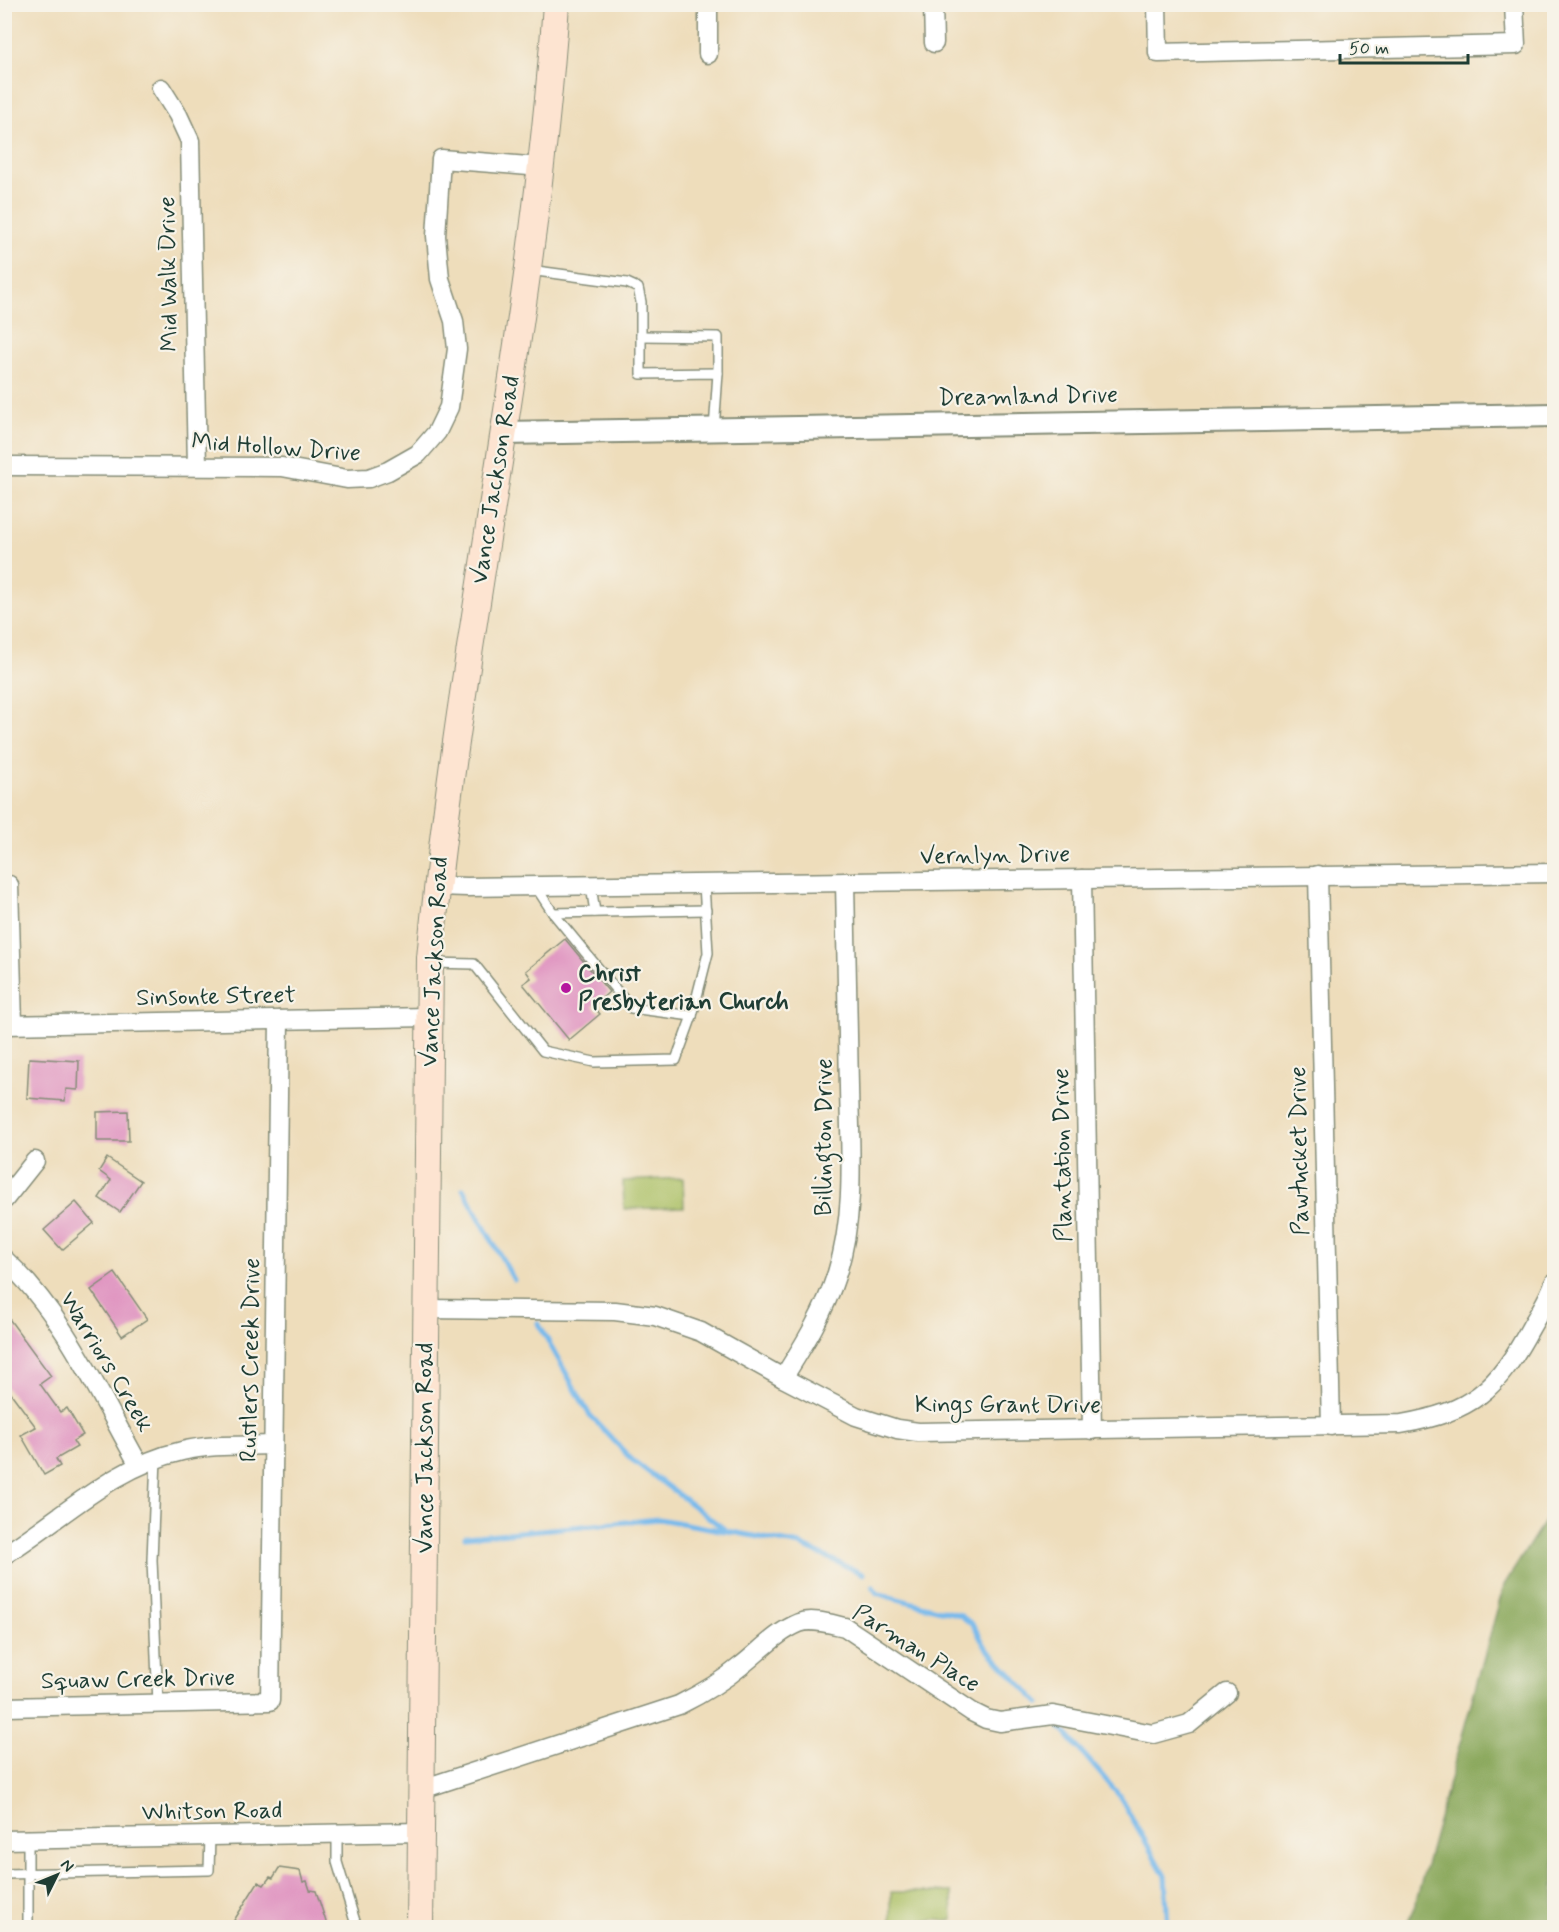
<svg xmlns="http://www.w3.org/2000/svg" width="1559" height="1932" font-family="Mynerve,sans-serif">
	<rect width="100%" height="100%" fill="#f7f3e8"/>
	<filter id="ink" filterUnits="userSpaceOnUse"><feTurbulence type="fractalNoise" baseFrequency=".0167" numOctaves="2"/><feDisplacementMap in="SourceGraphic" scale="12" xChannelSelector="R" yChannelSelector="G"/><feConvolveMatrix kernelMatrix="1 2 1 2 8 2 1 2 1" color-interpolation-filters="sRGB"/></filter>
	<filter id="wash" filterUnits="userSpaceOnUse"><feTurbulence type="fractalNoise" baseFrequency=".008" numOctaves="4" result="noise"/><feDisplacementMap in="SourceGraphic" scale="24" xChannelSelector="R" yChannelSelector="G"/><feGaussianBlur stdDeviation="1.35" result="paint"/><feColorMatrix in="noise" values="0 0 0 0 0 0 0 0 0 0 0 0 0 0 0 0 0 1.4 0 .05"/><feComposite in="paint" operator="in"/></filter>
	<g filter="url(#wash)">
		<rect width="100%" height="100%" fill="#edb"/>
		<g fill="#aabf63" stroke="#647e4c" stroke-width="1.5">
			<path d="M683,1178l1,29 -60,2 -1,-28z"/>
			<path d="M891,1892h61l1,28 -62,1z"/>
		</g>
		<path fill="#87a659" stroke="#537246" stroke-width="1.5" d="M1554,1506v421h-148l8,-19 90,-323z"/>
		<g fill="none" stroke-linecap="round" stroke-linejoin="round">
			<g stroke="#76b9ec" stroke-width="5">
				<path d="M463,1189l51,91"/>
				<path d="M538,1323l51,91 42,45 96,72 73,14 63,29"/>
				<path d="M465,1537l194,-18 66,12"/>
				<path d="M873,1587l4,6 9,3 74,19 13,10 14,24 52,54"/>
				<path d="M1060,1727l59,68 46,81 3,52"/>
			</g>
		</g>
		<g id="blocks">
			<g fill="#e095c1">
				<path d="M565,939l44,53 -16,14 7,8 -31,26 -46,-56 8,-6 -5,-7z"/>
				<path d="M29,1058l50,3 -1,29 -12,-1 -1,12 -38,-3z"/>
				<path d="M128,1111l1,30h-32v-29z"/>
				<path d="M107,1158l34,23 -21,31 -21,-14 12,-18 -12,-9z"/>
				<path d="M76,1202l18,21 -32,27 -18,-20z"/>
				<path d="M115,1273l32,46 -25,17 -31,-46z"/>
				<path d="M4,1312l47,64 -11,8 20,28 7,-4 16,27 -10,6 4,6 -21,12 4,7 -16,9 -23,-40 15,-8 -32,-43z"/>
				<path d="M279,1868l21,3 3,11 4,-1 3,9 6,1 12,37h-82l-13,-6 25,-40 6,3 6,-8 3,1z"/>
			</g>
		</g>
	</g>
	<g filter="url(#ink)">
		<use href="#blocks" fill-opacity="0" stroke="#868d78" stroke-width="1.5"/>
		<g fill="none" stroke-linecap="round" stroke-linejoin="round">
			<defs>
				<g id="service">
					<path d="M529,270l98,13 11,5 3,14v72l77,-1 -4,57"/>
					<path d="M641,336l77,1v36"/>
					<path d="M591,886l4,26"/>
					<path d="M536,887l17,26 78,95 61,8"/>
					<path d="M553,913l153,-3"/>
					<path d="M431,963l43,1 69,87 51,11 82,-2 16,-44 16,-63 -4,-69"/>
					<path d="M156,1458l-4,102 6,144"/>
					<path d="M337,1834v28l20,66"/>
					<path d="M28,1840v88"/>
					<path d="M4,1874l205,-4 1,-34"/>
				</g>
				<g id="minor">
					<path d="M708,4v50"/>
					<path d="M933,4l1,39"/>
					<path d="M1157,4l1,49 358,-8 -2,-41"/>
					<path d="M161,88l17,27 12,26 7,325"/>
					<path d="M4,466l278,1 65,12 22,-1 19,-7 30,-17 19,-22 12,-25 8,-58 -3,-28 -14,-42 -4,-43 5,-77 100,8"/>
					<path d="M1318,875l13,551"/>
					<path d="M1082,879l10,551"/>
					<path d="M9,885l4,139"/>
					<path d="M437,886l30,1 1087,-14"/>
					<path d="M4,1025l425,-8"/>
					<path d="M4,1200l31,-39"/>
					<path d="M4,1259c59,53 96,137 135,206"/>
					<path d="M426,1309l189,2 40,5 46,16 82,46 73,38 41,13 21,3 483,-8c71,-12 96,-34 130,-97 8,-14 18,-29 23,-44"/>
					<path d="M783,1378c21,-33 42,-67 54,-105 19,-60 13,-124 12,-186 -1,-68 -3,-137 -4,-205"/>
					<path d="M4,1555c59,-37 108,-88 178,-104 29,-7 61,-5 91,-6"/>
					<path d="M4,1703l2,4 264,-6 9,-681"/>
					<path d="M422,1789l257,-84c22,-11 44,-24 63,-40 18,-14 35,-33 57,-42 13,-5 32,1 46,4l127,85 14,7 14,3 53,-7 100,19 36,-10 38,-31"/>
					<path d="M4,1840l417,-8"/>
				</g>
				<path id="tertiary" d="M503,433l1051,-18"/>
				<path id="secondary" d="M420,1928l10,-970c30,-319 104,-633 126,-954"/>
			</defs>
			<use href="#service" stroke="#868d78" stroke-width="12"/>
			<use href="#minor" stroke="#868d78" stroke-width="21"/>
			<use href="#tertiary" stroke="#868d78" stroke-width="26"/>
			<use href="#secondary" stroke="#868d78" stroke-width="28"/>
			<use href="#service" stroke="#fff" stroke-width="9"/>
			<use href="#minor" stroke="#fff" stroke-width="18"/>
			<use href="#tertiary" stroke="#fff" stroke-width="22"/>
			<use href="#secondary" stroke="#fde4d1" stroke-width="26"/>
		</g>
	</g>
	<circle fill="#b5179e" stroke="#f7f3e8" stroke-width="2" cx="566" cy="988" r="6"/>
	<g text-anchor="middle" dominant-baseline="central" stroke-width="4.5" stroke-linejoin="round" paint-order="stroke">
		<g font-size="24" fill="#1f3d34" stroke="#f7f3e8">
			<text transform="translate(169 274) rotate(-91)">Mid Walk Drive</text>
			<text transform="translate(1028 397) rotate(-1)">Dreamland Drive</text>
			<text transform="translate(276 448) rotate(4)">Mid Hollow Drive</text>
			<text transform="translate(496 480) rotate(-81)">Vance Jackson Road</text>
			<text transform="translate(995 856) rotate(-1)">Vernlyn Drive</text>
			<text transform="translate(435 962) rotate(-87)">Vance Jackson Road</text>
			<text transform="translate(216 997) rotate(-1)">Sinsonte Street</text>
			<text transform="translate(824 1137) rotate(-90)">Billington Drive</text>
			<text transform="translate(1300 1151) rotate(-91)">Pawtucket Drive</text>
			<text transform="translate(1063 1155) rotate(-91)">Plantation Drive</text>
			<text transform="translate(251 1360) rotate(-89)">Rustlers Creek Drive</text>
			<text transform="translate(106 1362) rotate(59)">Warriors Creek</text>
			<text x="1008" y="1405">Kings Grant Drive</text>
			<text transform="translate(425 1448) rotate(-90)">Vance Jackson Road</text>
			<text transform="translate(916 1649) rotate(32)">Parman Place</text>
			<text transform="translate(138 1680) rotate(-1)">Squaw Creek Drive</text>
			<text transform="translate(212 1812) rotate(-1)">Whitson Road</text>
		</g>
		<g font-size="24" font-weight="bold" fill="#1f3d34" stroke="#f7f3e8" text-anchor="start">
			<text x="578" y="974">Christ<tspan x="578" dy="28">Presbyterian Church</tspan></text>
		</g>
	</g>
	<rect width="1559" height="1932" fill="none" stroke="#f7f3e8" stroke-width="24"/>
	<g transform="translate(57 1875) rotate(47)" stroke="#f7f3e8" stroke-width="4.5" paint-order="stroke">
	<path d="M0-4.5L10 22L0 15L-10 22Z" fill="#1f3d34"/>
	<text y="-9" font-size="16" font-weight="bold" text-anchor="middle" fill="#1f3d34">N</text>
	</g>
	<path d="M1340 54v9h128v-9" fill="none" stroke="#1f3d34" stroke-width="3"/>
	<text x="1349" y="54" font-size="18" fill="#1f3d34" stroke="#f7f3e8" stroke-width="4.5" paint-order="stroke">50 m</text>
</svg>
